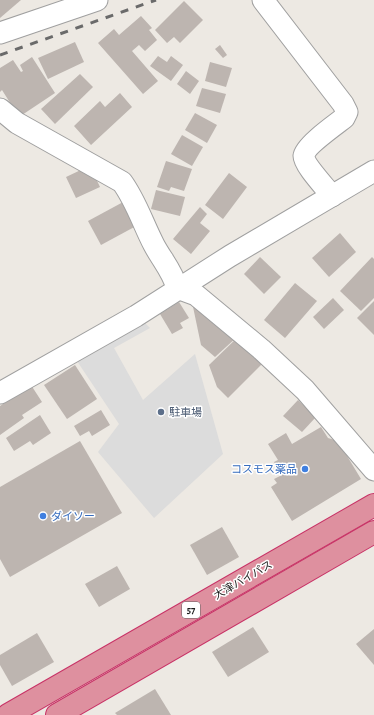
<svg xmlns="http://www.w3.org/2000/svg" width="374" height="715" font-family="'Alegreya Sans','Noto Sans JP',sans-serif">
	<rect width="100%" height="100%" fill="#ede9e3"/>
	<path fill="#dcdcdc" d="M142,320l8,8 -36,20 29,52 52,-46 28,100 -69,64 -56,-66 21,-28 -42,-63z"/>
	<g fill="#bdb5b0">
		<path d="M0,0h21l-21,18z"/>
		<path d="M184,1l19,19 -23,23 -6,-6 -7,6 -12,-13z"/>
		<path d="M141,16l11,12 -3,2 8,10 -12,11 -6,-6 -7,6 26,30 -15,13 -45,-51 16,-14 5,6z"/>
		<path d="M75,42l9,20 -36,17 -10,-21z"/>
		<path d="M220,45l7,10 -4,3 -8,-9z"/>
		<path d="M158,56l9,6 4,-6 12,9 -12,16 -21,-15z"/>
		<path d="M32,57l23,36 -36,24 -17,-27 -2,2v-24l13,-8 8,12 2,-1 -3,-6z"/>
		<path d="M210,62l22,6 -6,19 -21,-6z"/>
		<path d="M186,71l13,10 -9,13 -13,-10z"/>
		<path d="M80,74l13,13 -38,37 -14,-15z"/>
		<path d="M202,88l24,6 -6,19 -24,-7z"/>
		<path d="M120,93l12,14 -41,38 -17,-19 26,-25 5,6z"/>
		<path d="M195,113l22,12 -10,18 -22,-13z"/>
		<path d="M182,135l21,12 -11,19 -21,-12z"/>
		<path d="M166,161l26,8 -8,22 -13,-4 -2,4 -12,-4z"/>
		<path d="M89,164l11,23 -24,11 -10,-21 19,-9z"/>
		<path d="M229,173l18,14 -24,32 -18,-14z"/>
		<path d="M156,190l29,7 -5,19 -29,-7z"/>
		<path d="M125,201l13,24 -37,20 -13,-24z"/>
		<path d="M200,207l7,7 -7,9 10,8 -19,23 -18,-15z"/>
		<path d="M340,233l16,19 -27,25 -17,-19z"/>
		<path d="M260,257l21,20 -17,17 -20,-20z"/>
		<path d="M372,257l2,2v39l-13,13 -21,-20z"/>
		<path d="M295,283l22,18 -32,37 -21,-18z"/>
		<path d="M333,298l11,12 -20,19 -11,-12z"/>
		<path d="M374,301v34l-17,-17z"/>
		<path d="M179,302l10,16 -9,5 3,5 -11,6 -12,-20z"/>
		<path d="M192,302l45,35 -22,20 -14,-12z"/>
		<path d="M240,335l25,26 -37,37 -11,-11 -8,-22z"/>
		<path d="M75,365l22,34 -30,20 -23,-34z"/>
		<path d="M31,385l11,17 -20,13 2,3 -24,17v-29z"/>
		<path d="M298,400l18,17 -14,15 -19,-16z"/>
		<path d="M101,410l9,15 -18,11 -3,-5 -9,5 -6,-10z"/>
		<path d="M40,415l11,18 -18,12 -3,-4 -16,10 -8,-13z"/>
		<path d="M321,427l7,11 10,3 23,38 -69,42 -21,-34 6,-4 -3,-4 8,-4 -8,-13 4,-2 -10,-16 18,-11 6,11z"/>
		<path d="M80,441l42,72 -112,64 -10,-18v-72z"/>
		<path d="M222,527l17,30 -32,18 -17,-30z"/>
		<path d="M117,566l13,23 -31,18 -14,-23z"/>
		<path d="M253,627l16,25 -41,25 -16,-25z"/>
		<path d="M374,629v36l-18,-21z"/>
		<path d="M37,633l17,29 -42,24 -12,-21v-10z"/>
		<path d="M155,689l16,26h-54l-2,-2z"/>
	</g>
	<g fill="none" stroke-linecap="round" stroke-linejoin="round">
		<defs>
			<g id="street">
				<path d="M263,0l80,104 4,8 -3,6c-9,7 -39,28 -40,38 0,9 22,32 28,40"/>
				<path d="M0,33l97,-33"/>
				<path d="M0,109l17,14 105,59c14,19 21,42 32,63 8,15 19,27 23,43"/>
				<path d="M177,288l19,7 65,54 44,41 69,80"/>
				<path d="M0,393l136,-77 94,-60 144,-85"/>
			</g>
			<g id="highway">
				<path d="M8,715l366,-210"/>
				<path d="M57,715l317,-183"/>
			</g>
		</defs>
		<use href="#street" stroke="#a0a0a0" stroke-width="23"/>
		<use href="#highway" stroke="#c83266" stroke-width="24"/>
		<use href="#street" stroke="#fff" stroke-width="21"/>
		<use href="#highway" stroke="#de909f" stroke-width="22"/>
		<path stroke="#6a6a6a" stroke-width="3" stroke-dasharray="8 8" stroke-linecap="butt" d="M0,55l156,-55"/>
	</g>
	<circle fill="#5c6f8a" stroke="#fff" stroke-width="1.5" cx="161" cy="412" r="4"/>
	<g fill="#3f7fe0" stroke="#fff" stroke-width="1.5">
		<circle cx="305" cy="469" r="4"/>
		<circle cx="43" cy="516" r="4"/>
	</g>
	<g text-anchor="middle" dominant-baseline="central" stroke-width="3" stroke-linejoin="round" paint-order="stroke">
		<rect fill="#fff" stroke="#606060" stroke-width="1" x="182" y="602" width="18" height="16" rx="3"/>
		<g font-size="10" font-weight="bold" fill="#1c1c1c">
			<text x="191" y="610">57</text>
		</g>
		<g font-size="11" fill="#4e5e75" stroke="#fff" text-anchor="start">
			<text x="169" y="412">駐車場</text>
		</g>
		<g font-size="11" fill="#366cbe" stroke="#fff" text-anchor="end">
			<text x="297" y="469">コスモス薬品</text>
			<text x="51" y="516" text-anchor="start">ダイソー</text>
		</g>
		<g font-size="11" fill="#1c1c1c" stroke="#fff">
			<text transform="translate(243 580) rotate(-30)">大津バイパス</text>
		</g>
	</g>
</svg>
